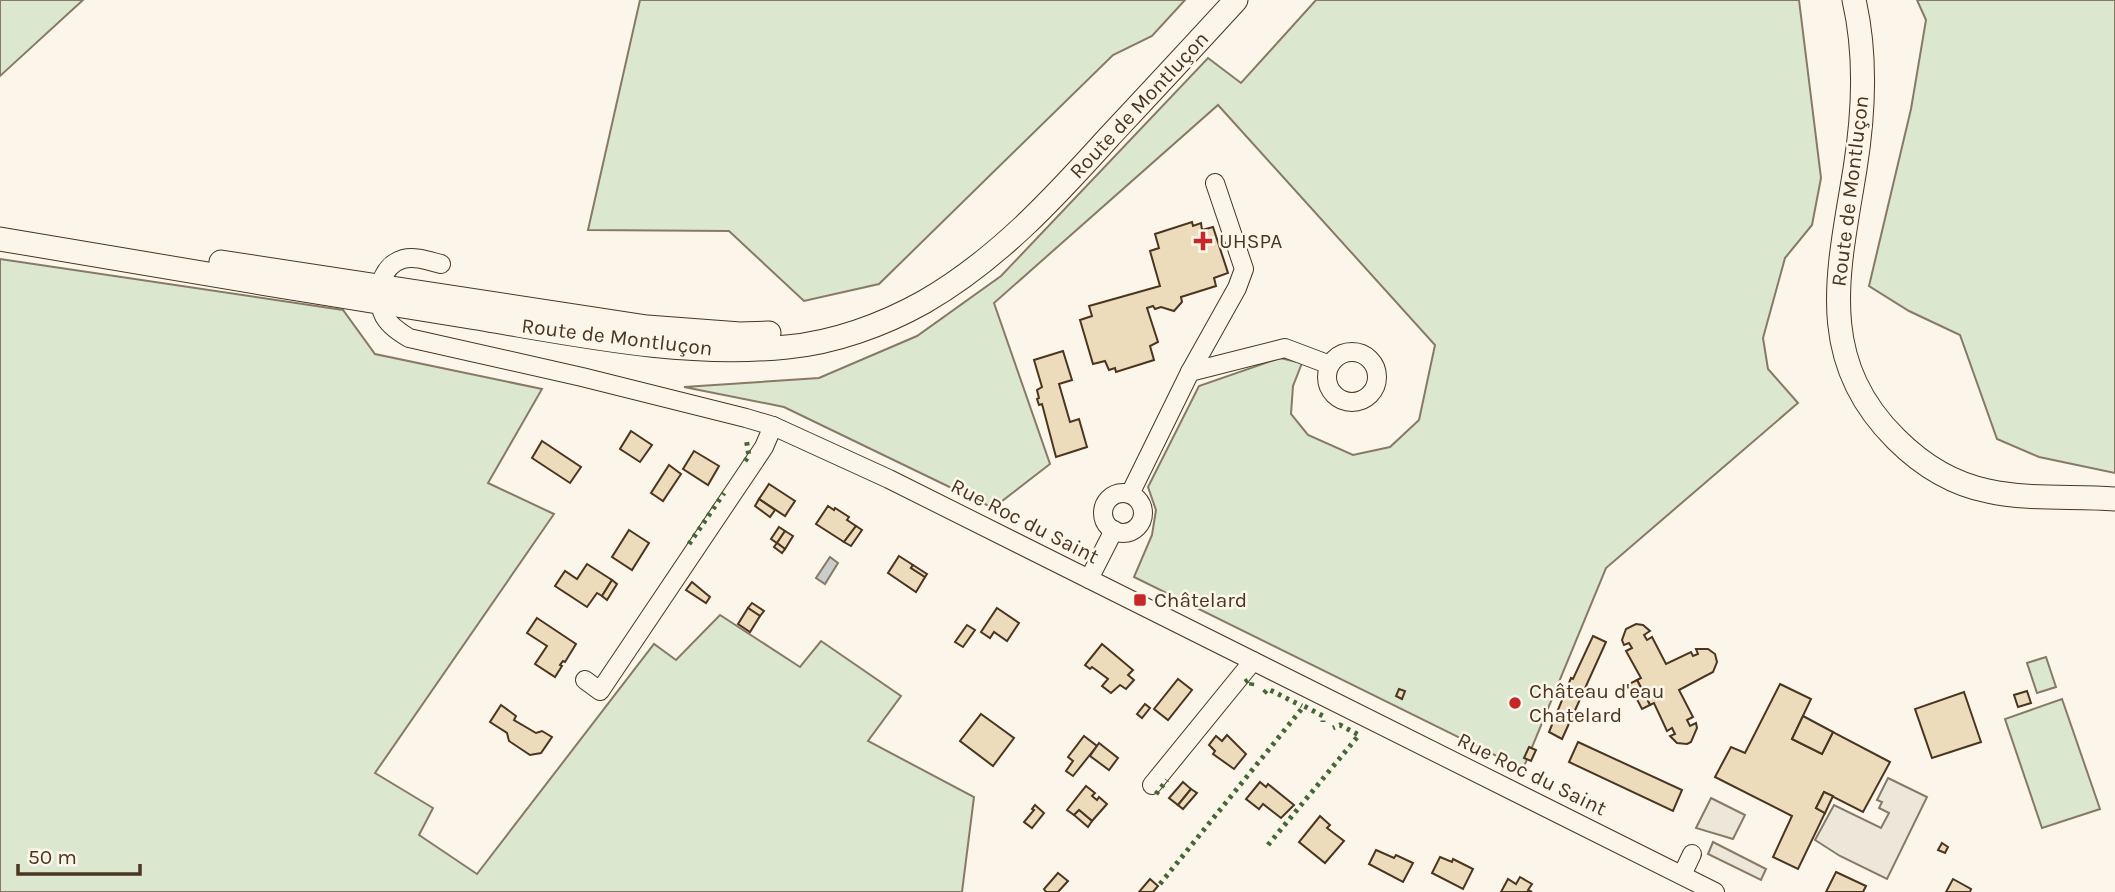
<svg xmlns="http://www.w3.org/2000/svg" width="2115" height="892" font-family="Karla,sans-serif">
	<rect width="100%" height="100%" fill="#fbf6e9"/>
	<g fill="#dce7d0" stroke="#887966" stroke-width="2">
		<path d="M0,0h83l-83,76z"/>
		<path d="M640,0h545l-33,36 -39,19 -234,229 -75,17 -75,-70 -141,-1z"/>
		<path d="M1316,0h483l22,178 -9,47 -27,33 -22,80 5,31 30,34 -192,165 -83,201 -389,-192 18,-42 4,-25 -8,-23 51,-101 81,-28 22,5 -9,23 -2,28 17,21 45,20 37,-8 29,-27 16,-75 -217,-240 -224,198 56,161 -57,44 -209,-101 -100,-20 135,-9 98,-42 84,-60 207,-218 33,25z"/>
		<path d="M1917,0h198v473l-76,-16 -42,-18 -37,-104 -51,-24 -40,-25 42,-177 15,-89z"/>
		<path d="M0,259l343,51 32,44 167,35 -54,94 66,31 -179,259 58,35 -14,27 58,39 177,-230 22,16 44,-45 80,52 21,-26 80,55 -33,45 106,56 -12,95h-962z"/>
		<path d="M2046,657l10,30 -19,6 -10,-30z"/>
		<path d="M2062,699l38,110 -58,19 -37,-109z"/>
	</g>
	<g fill="#ede7d9" stroke="#887966" stroke-width="2">
		<path d="M1888,778l39,19 -40,82 -47,-23 -25,-16 19,-35 47,23 8,-15 -10,-5 3,-6 -5,-2z"/>
		<path d="M1711,798l34,17 -12,24 -37,-11z"/>
		<path d="M1713,842l53,27 -5,11 -53,-26z"/>
	</g>
	<path fill="#c9cecd" stroke="#887966" stroke-width="2" d="M830,557l8,6 -13,21 -9,-6z"/>
	<g fill="#ecdcbc" stroke="#4a3520" stroke-width="2">
		<path d="M1192,222l1,4 8,-3 1,7 11,-3 15,46 -14,5 2,8 -35,11 1,5 -8,9 -13,-4 -6,2 -2,-3 -6,2 11,34 -8,4 4,14 -38,12 -1,-4 -6,2 -4,-9 -12,3 -13,-44 12,-4 -3,-10 71,-20 -10,-35 9,-3 -4,-14z"/>
		<path d="M1063,351l9,29 -13,4 11,38 9,-3 8,28 -31,10 -14,-53 -3,1 -2,-6 2,-1 -2,-8 5,-3 -8,-27z"/>
		<path d="M631,431l21,14 -12,17 -20,-13z"/>
		<path d="M542,441l39,26 -11,16 -38,-25z"/>
		<path d="M694,451l25,15 -11,19 -25,-16z"/>
		<path d="M669,465l12,9 -18,27 -12,-8z"/>
		<path d="M769,484l26,17 -10,15 -26,-17z"/>
		<path d="M759,499l16,11 -5,7 -15,-11z"/>
		<path d="M828,506l6,4 1,-2 14,9 -2,3 9,6 -12,16 -28,-18z"/>
		<path d="M856,526l6,4 -11,16 -7,-4z"/>
		<path d="M779,527l6,4 -8,12 -6,-4z"/>
		<path d="M629,530l20,13 -17,27 -20,-13z"/>
		<path d="M785,531l8,5 -8,13 -8,-6z"/>
		<path d="M777,543l8,6 -3,4 -8,-6z"/>
		<path d="M899,556l14,9 -2,3 14,9 -9,15 -28,-19z"/>
		<path d="M587,564l25,16 -10,16 -5,-3 -10,14 -32,-21 10,-15 12,8z"/>
		<path d="M913,565l14,9 -2,3 -14,-9z"/>
		<path d="M612,580l5,4 -10,16 -5,-4z"/>
		<path d="M692,582l18,15 -4,6 -20,-13z"/>
		<path d="M752,603l12,8 -4,5 -12,-8z"/>
		<path d="M748,608l12,8 -10,16 -12,-8z"/>
		<path d="M997,608l22,15 -12,18 -13,-9 -4,6 -9,-6z"/>
		<path d="M537,618l39,26 -11,18 -2,-1 -3,4 2,1 -7,11 -20,-13 12,-18 -20,-13z"/>
		<path d="M1636,624l7,1 7,6 -6,4 3,5 5,-3 14,27 25,-12 2,4 5,-2 -2,-5h12l7,5 2,8 -4,10 -34,18 14,27 -6,3 3,6 6,-3 1,5 -6,14 -4,2 -10,-1 -7,-7 5,-2 -3,-6 -5,3 -13,-28 -4,2 -13,-25 4,-2 -15,-27 6,-3 -3,-5 -5,2 -2,-5 4,-11z"/>
		<path d="M967,625l8,5 -12,17 -8,-5z"/>
		<path d="M1593,636l13,6 -44,97 -13,-7 22,-54 2,1z"/>
		<path d="M1102,644l31,26 -5,5 6,5 -8,9 -6,-4 -9,8 -9,-7 6,-7 -16,-12 -2,2 -5,-4z"/>
		<path d="M1178,679l14,11 -24,30 -14,-11z"/>
		<path d="M1637,680l13,25 -8,4 -13,-25z"/>
		<path d="M1780,684l31,15 -19,40 30,15 11,-22 57,30 -27,50 -39,-20 -8,16 9,5 -27,56 -25,-12 19,-41 -77,-39 16,-30 14,6z"/>
		<path d="M1399,689l6,2 -3,8 -6,-3z"/>
		<path d="M2027,691l4,12 -13,4 -4,-12z"/>
		<path d="M1964,692l17,50 -49,16 -17,-49z"/>
		<circle cx="1515" cy="702" r="6"/>
		<path d="M1145,704l5,4 -8,10 -5,-4z"/>
		<path d="M501,705l15,11 -2,4 22,13 6,-2 10,6 -11,16 -11,2 -21,-14 -2,-8 -17,-11z"/>
		<path d="M981,714l33,24 -21,28 -33,-25z"/>
		<path d="M1803,716l30,16 -11,22 -30,-15z"/>
		<path d="M1227,735l19,19 -12,15 -21,-15 2,-3 -6,-6 7,-9 6,5z"/>
		<path d="M1084,736l13,10 -24,30 -7,-5 7,-10 -5,-4z"/>
		<path d="M1578,742l104,48 -9,21 -104,-49z"/>
		<path d="M1099,743l19,15 -9,12 -19,-14z"/>
		<path d="M1529,747l7,3 -5,11 -7,-3z"/>
		<path d="M1183,782l8,7 -13,16 -9,-7z"/>
		<path d="M1260,782l6,5 2,-3 26,21 -13,13 -18,-14 -4,5 -13,-10z"/>
		<path d="M1086,786l9,7 -3,3 5,4 2,-3 8,7 -15,17 -13,-11 -5,5 -7,-5z"/>
		<path d="M1191,789l6,4 -14,16 -5,-4z"/>
		<path d="M1824,792l9,4 -8,17 -9,-5z"/>
		<path d="M1035,805l9,8 -12,15 -8,-6 10,-12 -2,-1z"/>
		<path d="M1079,810l13,11 -4,6 -14,-12z"/>
		<path d="M1320,816l10,9 -3,3 17,13 -19,22 -26,-21z"/>
		<path d="M1942,843l6,4 -3,6 -7,-3z"/>
		<path d="M1376,850l18,8 2,-3 17,8 -10,19 -34,-18z"/>
		<path d="M1440,857l12,5 1,-3 20,10 -10,20 -31,-16z"/>
		<path d="M1836,872l30,14 -3,6h-37z"/>
		<path d="M1058,873l10,8 -10,11h-12l-2,-3z"/>
		<path d="M1520,877l12,7 -4,6 4,2h-31l7,-13 8,5z"/>
		<path d="M1150,879l8,7 -5,6h-14z"/>
		<path d="M1953,879l18,10 -1,3h-24z"/>
	</g>
	<g fill="none" stroke-linecap="round" stroke-linejoin="round">
		<defs>
			<g id="minor">
				<path d="M441,264c-12,-3 -25,-8 -38,-5 -23,7 -29,37 -19,57 6,10 15,16 25,22l173,39 164,41 27,8 116,53 826,413"/>
				<circle cx="1352" cy="377" r="25"/>
				<path d="M1190,372l47,-84 7,-19 -29,-86"/>
				<circle cx="1123" cy="513" r="20"/>
				<path d="M1130,494l60,-122 95,-24 45,17"/>
				<path d="M1089,579l25,-49"/>
				<path d="M585,680l15,11 164,-244 9,-21"/>
				<path d="M1152,785l101,-124"/>
				<path d="M1682,875l10,-21"/>
			</g>
			<g id="major">
				<path d="M1854,0c13,56 10,113 1,169 -16,100 -41,189 41,270 25,25 57,45 92,52 40,9 85,5 127,8"/>
				<path d="M0,239c155,27 309,52 464,77 106,17 215,42 323,31 46,-4 96,-22 137,-45 73,-42 129,-103 185,-165 42,-45 85,-91 127,-137"/>
				<path d="M221,262l426,65 93,7 29,-1"/>
			</g>
		</defs>
		<use href="#minor" stroke="#4a3520" stroke-width="20"/>
		<use href="#major" stroke="#4a3520" stroke-width="25"/>
		<use href="#minor" stroke="#fbf6e9" stroke-width="18"/>
		<use href="#major" stroke="#fbf6e9" stroke-width="23"/>
		<g stroke="#436837" stroke-width="5" stroke-dasharray="3.5 5" stroke-linecap="butt">
			<path d="M745,461l4,-5 -3,-18"/>
			<path d="M689,544l35,-51"/>
			<path d="M1245,682l3,-2 4,2 -1,6"/>
			<path d="M1264,693l4,-4 34,17"/>
			<path d="M1156,794l11,-14"/>
			<path d="M1268,845l91,-110 -19,-10 -7,3"/>
			<path d="M1160,884l144,-178 19,10v6"/>
		</g>
	</g>
	<g fill="#c62828" stroke="#fbf6e9" stroke-width="2.5">
		<path d="M1199.5 230.5h7v7h7v7h-7v7h-7v-7h-7v-7h7z"/>
		<rect x="1133" y="593" width="14" height="14" rx="3.5"/>
		<circle cx="1515" cy="703" r="7"/>
	</g>
	<g text-anchor="middle" dominant-baseline="central" stroke-width="5" stroke-linejoin="round" paint-order="stroke">
		<g font-size="21" fill="#4a3520" stroke="#fbf6e9">
			<text transform="translate(1139 105) rotate(-47)">Route de Montluçon</text>
			<text transform="translate(1850 191) rotate(-83)">Route de Montluçon</text>
			<text transform="translate(617 337) rotate(7)">Route de Montluçon</text>
			<text transform="translate(1025 521) rotate(27)">Rue Roc du Saint</text>
			<text transform="translate(1532 774) rotate(26)">Rue Roc du Saint</text>
		</g>
		<g font-size="21" fill="#4a3520" stroke="#fbf6e9" text-anchor="start">
			<text x="1219" y="241">UHSPA</text>
			<text x="1154" y="600">Châtelard</text>
			<text x="1529" y="691">Château d'eau<tspan x="1529" dy="24">Chatelard</tspan></text>
		</g>
	</g>
	<path d="M18 864v10h122v-10" fill="none" stroke="#4a3520" stroke-width="3.5"/>
	<text x="28" y="864" font-size="21" fill="#4a3520" stroke="#fbf6e9" stroke-width="5" paint-order="stroke">50 m</text>
</svg>
